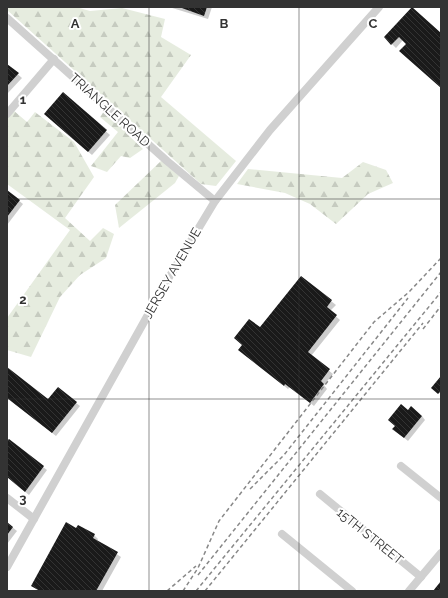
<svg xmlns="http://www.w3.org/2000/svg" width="448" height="598" font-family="Raleway,sans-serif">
	<defs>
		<pattern id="forest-firs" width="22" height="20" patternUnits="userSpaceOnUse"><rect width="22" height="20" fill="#e6ecdf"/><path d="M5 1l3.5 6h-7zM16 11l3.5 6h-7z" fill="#c6cbc0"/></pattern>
		<pattern id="building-back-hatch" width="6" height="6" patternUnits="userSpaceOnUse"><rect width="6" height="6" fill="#1a1a1a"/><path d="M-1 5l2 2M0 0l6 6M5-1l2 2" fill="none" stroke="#333"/></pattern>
	</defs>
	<rect width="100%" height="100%" fill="#fff"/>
	<g fill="url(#forest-firs)">
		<path d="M7,7h69l14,4 32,-3 43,11 -4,18 30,18 -30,42 75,64 -20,25 -15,-2 -194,-174z"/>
		<path d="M13,110l14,12 8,-10 39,30 20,35 -29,41 25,23 13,-13 11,6 -8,24 -26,17 -20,22 -29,60 -24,-7v-32l63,-88 -63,-46v-67z"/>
		<path d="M104,111l18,12 4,10 17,16 -13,9 -9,-2 -14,16 -16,-6 27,-34 -18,-15z"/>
		<path d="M162,160l17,16 -4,7 -56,45 -4,-23z"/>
		<path d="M363,162l23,8 7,13 -25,11 -32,30 -26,-20 -25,-11 -48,-9 11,-15 94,9z"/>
	</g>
	<g fill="#0003">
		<path d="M169,7h43l-4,12z"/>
		<path d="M441,35v52l-38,-47 -7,8 -11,-11z"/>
		<path d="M7,65l15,13 -15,16z"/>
		<path d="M63,94l47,41 -18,20 -43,-37z"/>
		<path d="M7,191l16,13 -16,21z"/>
		<path d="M301,277l35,28 -6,6 10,9 -29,36 22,18 -9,11 3,4 -13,17 -24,-19 -2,2 -45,-35 17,-25z"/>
		<path d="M7,369l41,32 28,2 4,3 -24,30 -49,-38z"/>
		<path d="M408,411l14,5 3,4 -17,21 -11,-9z"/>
		<path d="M9,441l38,29 -18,25 -22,-18v-34z"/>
		<path d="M7,523l10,8 -10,13z"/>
		<path d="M94,535l4,4 -1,2 24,16 -19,34h-63l-7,-5z"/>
	</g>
	<g fill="url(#building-back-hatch)">
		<path d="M179,7h28l-3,9z"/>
		<path d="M412,7l29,26v55l-42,-37 7,-7 -7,-7 -8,8 -7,-8z"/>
		<path d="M7,64l12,9 -12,13z"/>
		<path d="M63,92l44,38 -19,22 -44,-38z"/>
		<path d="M7,190l13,10 -13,17z"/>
		<path d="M301,276l31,24 -5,7 10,8 -29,37 22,17 -9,12 3,3 -14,19 -25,-19 -1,2 -46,-36 4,-5 -8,-7 15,-19 11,8z"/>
		<path d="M7,367l41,32 10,-12 19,15 -25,31 -45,-35z"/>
		<path d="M441,376v15l-3,3 -7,-6z"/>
		<path d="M401,404l7,6 3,-4 11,10 -18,22 -12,-9 3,-3 -7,-6z"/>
		<path d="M9,439l35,27 -19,26 -18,-15v-36z"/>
		<path d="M7,522l6,5 -6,8z"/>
		<path d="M66,522l10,6 2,-3 17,9 -2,4 25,14 -22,39h-56l-9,-5z"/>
		<path d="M441,581v10h-8z"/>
	</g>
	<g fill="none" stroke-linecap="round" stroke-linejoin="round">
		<g stroke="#d0d0d0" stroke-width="8">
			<path d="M7,18l160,143 48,40"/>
			<path d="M7,114l47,-55"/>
			<path d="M401,466l40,32"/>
			<path d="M320,494l101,83"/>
			<path d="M7,498l27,21"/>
			<path d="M282,534l70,57"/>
			<path d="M7,567l161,-288 47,-78 55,-71 109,-123"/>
			<path d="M409,591l32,-38"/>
		</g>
		<g stroke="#888" stroke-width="1.5" stroke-dasharray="4 3" stroke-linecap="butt">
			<path d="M423,329l18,-23"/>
			<path d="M250,489l34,-34 124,-157"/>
			<path d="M198,575l243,-303"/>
			<path d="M167,591l29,-25"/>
			<path d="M183,591l15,-23 21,-47 155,-199 35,-30 32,-34"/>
			<path d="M196,591l245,-299"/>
			<path d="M205,591l218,-268"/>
		</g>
	</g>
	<path fill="none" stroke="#333" stroke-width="1" stroke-opacity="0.55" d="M149,7v584M299,7v584M7,199h434M7,399h434"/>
	<g text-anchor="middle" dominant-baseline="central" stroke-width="4" stroke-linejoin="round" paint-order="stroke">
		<g font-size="13" fill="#333" stroke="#fff">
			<text transform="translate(110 110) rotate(42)">TRIANGLE ROAD</text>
			<text transform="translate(172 273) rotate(-60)">JERSEY AVENUE</text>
			<text transform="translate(370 536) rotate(39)">15TH STREET</text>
		</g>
	</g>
	<g font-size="13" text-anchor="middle" font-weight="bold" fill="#333" stroke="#fff" stroke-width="4" stroke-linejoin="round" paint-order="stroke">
		<text x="75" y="28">A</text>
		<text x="224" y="28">B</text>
		<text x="373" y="28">C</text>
		<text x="23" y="104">1</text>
		<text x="23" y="304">2</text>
		<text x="23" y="503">3</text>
	</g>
	<rect width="448" height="598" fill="none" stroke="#333333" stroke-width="16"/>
</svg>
